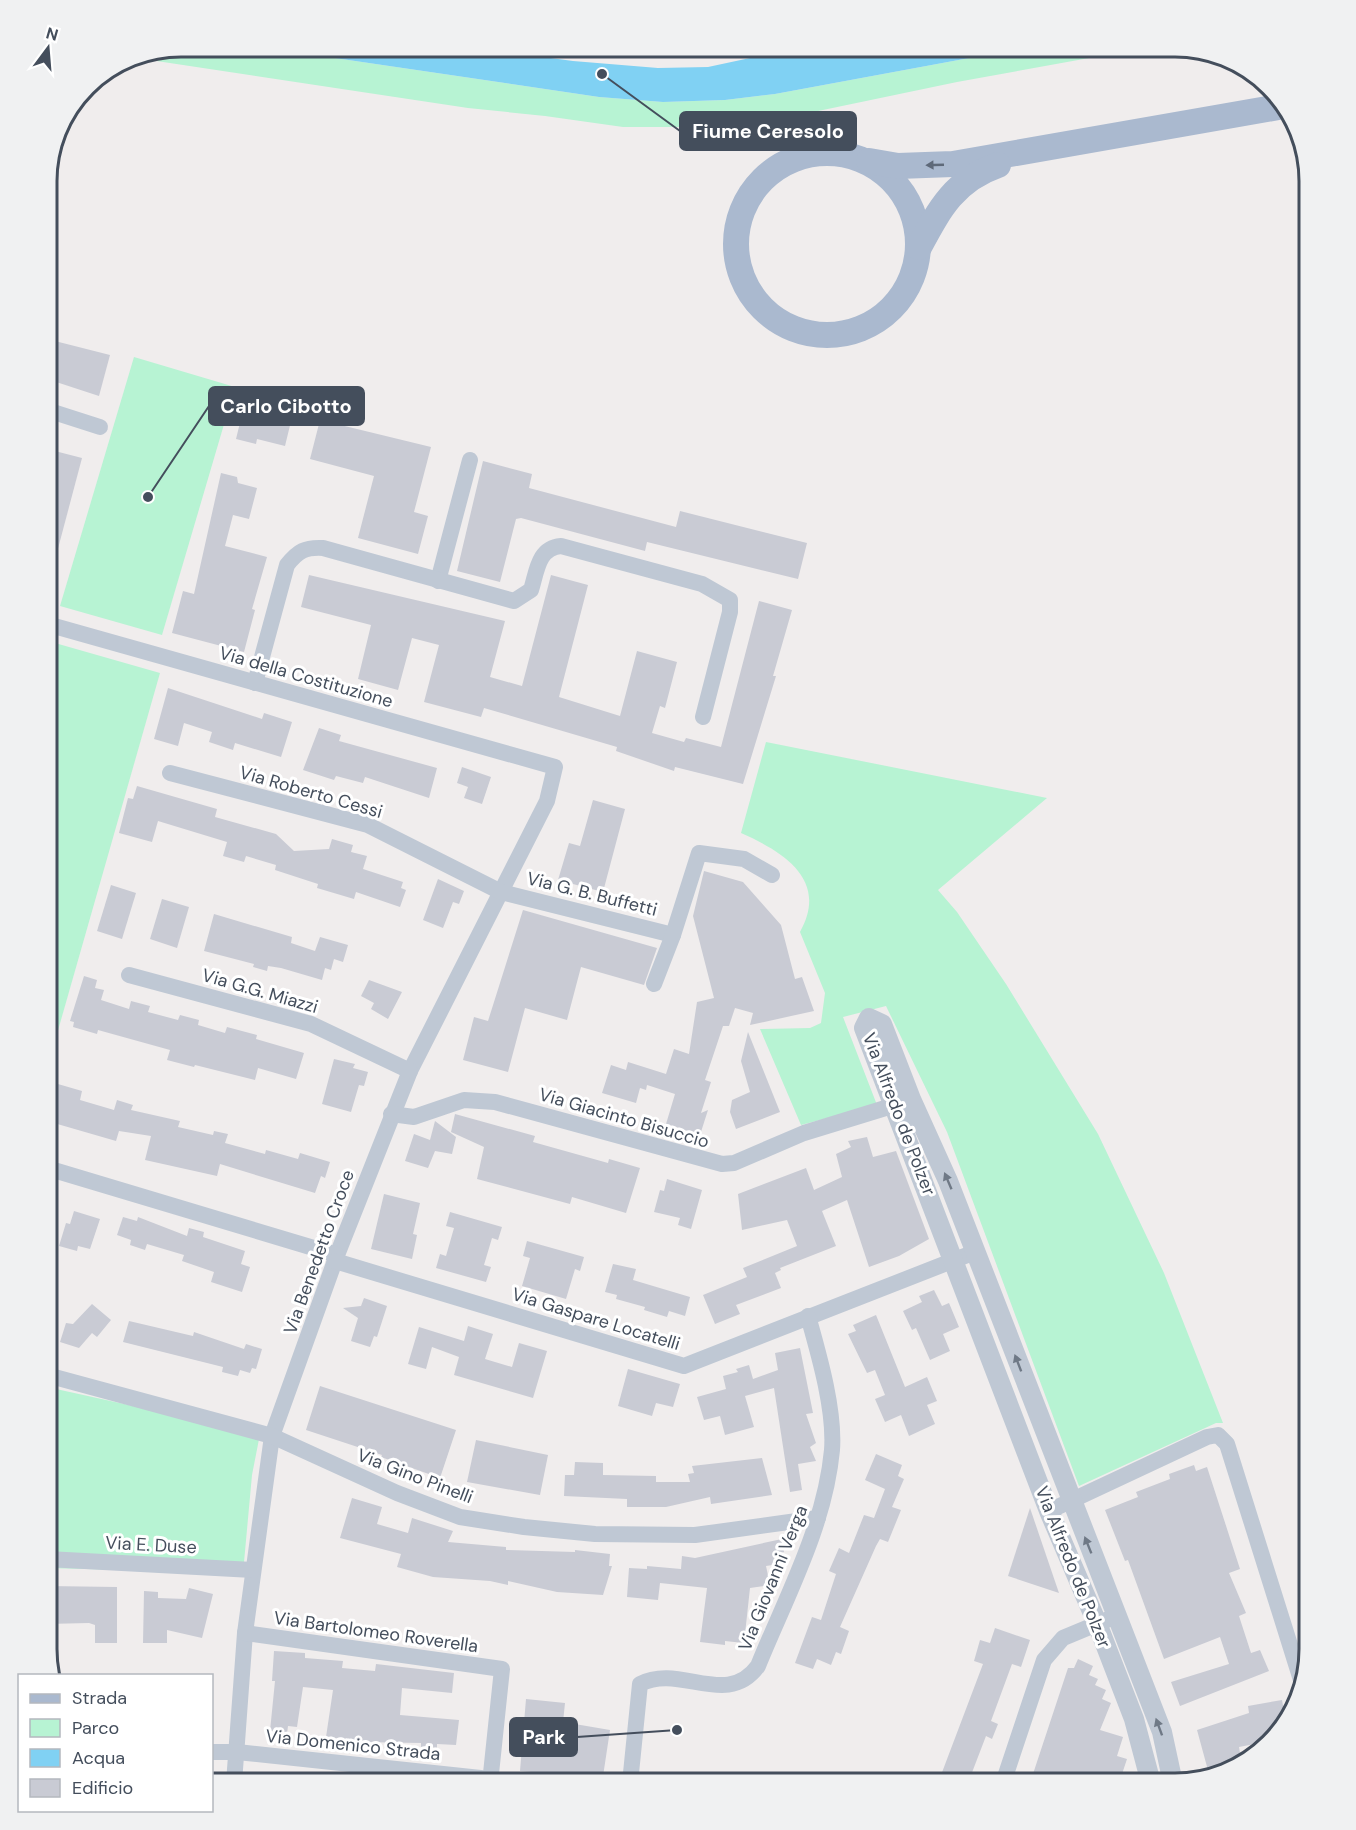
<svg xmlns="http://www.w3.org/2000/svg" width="1356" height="1830" font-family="'DM Sans',sans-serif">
	<rect width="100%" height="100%" fill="#f0eded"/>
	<g fill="#b7f3d3">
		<path d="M181,47h79l339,50 64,5 62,-2 50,-6 254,-47h121l-193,35 -182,38 -68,7h-84l-78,-11 -77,-8 -338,-51z"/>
		<path d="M134,357l101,30 -73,248 -102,-29z"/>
		<path d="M48,641l112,32 -113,396v-423z"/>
		<path d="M766,742l281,56 -109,92 19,22 49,72 92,150 66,139 59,150h-7l-137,63 -132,-354 -61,-126 -43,11 34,88 -76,20 -41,-96 50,-1 11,-5 4,-30 -25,-61c29,-52 -16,-80 -59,-99z"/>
		<path d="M47,1387l213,47 -8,41 -9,98 -196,-5z"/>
	</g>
	<path fill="#80d1f3" d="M260,47h209l104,14 85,7 50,-1 94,-20h227l-254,47 -50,6 -62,2 -64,-5z"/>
	<g fill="#c9cbd4">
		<path d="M47,339l63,16 -11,41 -52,-17z"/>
		<path d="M247,394l17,5 -2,6 31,8 -8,33 -28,-7 -1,5 -20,-5z"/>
		<path d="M320,420l111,27 -17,65 14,4 -10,38 -60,-16 16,-62 -64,-17z"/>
		<path d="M51,450l31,8 -31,117 -4,-1v-107z"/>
		<path d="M483,461l49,13 -3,14 147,39 4,-16 127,32 -9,36 -151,-37 -2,9 -124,-33 -5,1 -16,63 -43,-11z"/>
		<path d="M221,473l16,4 1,6 19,5 -8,31 -16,-4 -8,31 42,11 -15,52 3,1 -11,42 -72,-19 11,-42 11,3z"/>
		<path d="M309,575l196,46 -15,56 32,9 29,-111 37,10 -29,112 61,19 17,-65 40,11 -12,46 -5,-2 -8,27 32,9 2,-4 35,9 38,-146 33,9 -19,66h3l-33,108 -68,-17 -1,4 -58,-20 1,-4 -133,-39 -3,9 -57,-15 15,-57 -27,-7 -14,52 -40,-11 13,-54 -70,-18z"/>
		<path d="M168,688l94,31 2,-6 28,9 -11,35 -46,-14 -2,7 -24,-8 3,-10 -28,-9 -6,23 -24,-7z"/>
		<path d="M319,728l22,7 -2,6 98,27 -8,30 -64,-21 -2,6 -27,-7 -2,4 -31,-10z"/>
		<path d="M462,767l29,10 -9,27 -18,-6 4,-11 -11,-4z"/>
		<path d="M137,786l80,23 -2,8 61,17 18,17 35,-2 3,-10 21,6 -2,7 16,4 -4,13 40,13 -2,6 5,2 -6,17 -44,-15 -2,7 -37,-11 1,-4 -43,-14 1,-5 -30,-9 -2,6 -21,-6 4,-14 -69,-21 -6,21 -33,-9 9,-35 5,1z"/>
		<path d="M593,800l32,9 -22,83 -45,-12 11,-37 11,3z"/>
		<path d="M704,871l39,11 38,43 14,54 7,-2 12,34 -64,14 3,-12 -18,-5 -6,18h-6l-18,54 6,2 -10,31 7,-3 -8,25 -34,-11 9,-30 -28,-9 -1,5 -6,-2 -4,15 -34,-10 9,-28 15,5 2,-8 38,12 8,-25 15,5 8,-52 17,-4 -21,-82z"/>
		<path d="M438,879l26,12 -5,13 -6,-2 -10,26 -20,-8z"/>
		<path d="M111,885l25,8 -14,46 -25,-8z"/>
		<path d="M162,899l27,8 -12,41 -27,-9z"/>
		<path d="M523,910l134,38 -13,37 -63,-18 -14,53 -42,-12 -17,64 -45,-12 11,-43 14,4z"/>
		<path d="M214,914l78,23 -1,6 24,8 5,-14 28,8 -5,17 -9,-3 -3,11 -6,-2 -3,12 -41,-12 -13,-2 -1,5 -14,-4 1,-3 -50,-13z"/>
		<path d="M84,976l13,4 -2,8 9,2 -3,10 28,9 2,-8 19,5 -2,6 30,8 2,-5 19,5 -1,5 27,8 2,-6 30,8 -1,4 48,14 -8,26 -38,-11 -3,12 -60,-15 -1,2 -27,-7 3,-10 -72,-20 -1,4 -24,-7 1,-5 -4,-1z"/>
		<path d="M369,980l33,12 -14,27 -17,-10 3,-6 -13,-7z"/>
		<path d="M748,1032l32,80 -44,17 -6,-17 2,-12 18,-8 -9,-31z"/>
		<path d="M334,1059l21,5 -2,4 15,4 -4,14 -5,-1 -8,27 -29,-8z"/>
		<path d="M51,1082l31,9 -2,9 34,10 3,-10 16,5 -2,5 49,11 -2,6 35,8 1,-4 14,3 -3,9 40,11 1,-4 32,9 2,-6 30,9 -5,16 -4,-2 -6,17 -95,-29 -3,12 -72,-16 6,-24 -32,-5 -3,10 -69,-20v-25z"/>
		<path d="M455,1114l80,22 -2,6 75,21 1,-4 31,9 -14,45 -54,-16 -2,7 -93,-25 7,-32 -33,-15z"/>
		<path d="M435,1121l21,16 -4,17 -17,-3 -7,17 -23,-7 9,-27 16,6z"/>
		<path d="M867,1137l6,20 23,-6 33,88 -30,17 -30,11 -22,-67 -25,11 14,35 -56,22 1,2 -6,3 6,15 -45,17 4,9 -25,10 -12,-29 44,-18 -4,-9 54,-22 -10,-26 -45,10 -4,-36 68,-26 8,22 28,-13 -6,-23 15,-7 -3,-6z"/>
		<path d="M667,1179l35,11 -11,39 -13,-4 2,-7 -26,-6 6,-22 4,1z"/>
		<path d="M384,1194l36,9 -7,31 4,1 -5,24 -41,-10z"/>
		<path d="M74,1211l26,8 -10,30 -12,-3 -1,5 -18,-5 7,-23 4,1z"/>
		<path d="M450,1212l52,15 -4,13 -6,-2 -8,27 7,2 -5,15 -50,-14 4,-14 6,2 8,-28 -8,-2z"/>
		<path d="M123,1217l14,4 1,-4 49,19 2,-8 15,4 -1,5 42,14 -4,13 9,3 -8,25 -31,-10 3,-10 -32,-11 2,-6 -37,-11 -2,6 -15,-5 1,-5 -14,-5z"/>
		<path d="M527,1241l57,16 -4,14 -5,-2 -9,30 -44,-13 8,-28 -7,-2z"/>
		<path d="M613,1264l23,5 -3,11 57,17 -5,19 -16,-5 -2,6 -23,-7 1,-3 -29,-8 1,-4 -12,-3z"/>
		<path d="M934,1290l8,16 7,-3 10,24 -16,7 7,17 -20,9 -14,-32 -4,2 -9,-19 19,-9 -3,-6z"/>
		<path d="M364,1298l23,8 -10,31 -3,-1 -4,11 -19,-6 7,-23 -15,-10 18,-2z"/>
		<path d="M92,1304l19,16 -14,17 -5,-4 -13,15 -19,-6 6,-19 7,1z"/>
		<path d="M876,1315l29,72 22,-10 10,24 -10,4 8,19 -26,12 -8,-21 -16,7 -10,-23 10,-4 -10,-25 -8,3 -19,-39 8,-3 -3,-6z"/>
		<path d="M129,1321l64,15 1,-4 50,17 2,-5 16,5 -6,20 -4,-1 -2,5 -10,-3 -2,6 -16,-4 1,-5 -100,-25z"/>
		<path d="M468,1326l25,8 -8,25 27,8 7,-24 28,8 -14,47 -79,-23 5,-18 -27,-10 -6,22 -18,-5 11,-37 45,14z"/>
		<path d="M800,1348l13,65 -7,1 10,29 -6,4 6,14 -18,3 4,26 -12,2 -16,-104 -29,8 9,31 -29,8 -5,-19 -16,4 -7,-23 29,-8 -3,-13 15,-4 -2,-3 13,-4 4,14 25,-9 -3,-17z"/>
		<path d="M628,1369l52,15 -7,23 -17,-4 -4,13 -34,-10z"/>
		<path d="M320,1386l136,44 -16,48 -59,-21 1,-2 -76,-25z"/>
		<path d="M476,1440l72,15 -8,40 -73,-13z"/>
		<path d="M876,1454l26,11 -4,11 6,3 -12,28 9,3 -13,32 -8,-3 -4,7 -36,81 9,4 -8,23 -5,-2 -5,13 -14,-6 -4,10 -18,-6 17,-46 9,3 15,-46 -7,-3 10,-23 10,5 15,-38 10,3 11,-29 -20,-9z"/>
		<path d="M762,1458l10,37 -61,9 -1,-7 -44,10h-39v-8l-63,-3 1,-21h9l1,-13 28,1v12l53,1v6h34l-2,-8 6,-1 -2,-7z"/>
		<path d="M1194,1465l2,6 11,-4 33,102 -11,4 17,40 -7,3 12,37 9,-3 9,21 -89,35 -9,-24 58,-18 -9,-27 -56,22 -36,-99 -3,1 -20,-51 33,-13 -2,-5 34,-13 -1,-5z"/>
		<path d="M352,1498l30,9 -5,17 31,9 4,-15 41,13 -5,11 58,5v3l69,2v-2l35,4 -1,12h3l-9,29 -46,-3 -49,-11v4l-18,-4 -57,-4 -36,-10 4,-13 -61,-16z"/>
		<path d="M1030,1508l29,85 -51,-17z"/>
		<path d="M782,1539l2,13 -7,2 2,10 -13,2 4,19 -20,3 -6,55 -19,-2v4l-25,-3 7,-54 -47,-5 -2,17 -31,-3 2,-29 18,1v-3l34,3 1,-13 13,2z"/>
		<path d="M47,1586l70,1v56h-22v-18l-6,-2 -43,1z"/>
		<path d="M189,1588l24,6 -11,44 -35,-8v13h-24l1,-52 14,1v6l28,1z"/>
		<path d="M995,1628l35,12 -9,27 -9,-3 -21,57 7,3 -6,15 -6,-3 -18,47h-30l45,-119 -9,-3 6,-21 10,3z"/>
		<path d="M274,1651l31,2v5l38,3 -1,7 33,3 1,-7 78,9 -2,20 -50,-5 -2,27 59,5 -3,25 -19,-1v4l-16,-1v-4l-59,-1 -36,-5 7,-47 -30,-3 -6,40 -9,-1 -1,8 -17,-3 5,-50h-3z"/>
		<path d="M1078,1659l15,7 -4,9 9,4 -3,6 11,5 -4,9 9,4 -11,27 23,7 -6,19 10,3 -8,24h-89l38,-115h6z"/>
		<path d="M526,1699l39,4 -2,19 47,8 -8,53h-27l1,-7 -56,-5z"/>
		<path d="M1282,1700l4,22 -21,20 -26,5 3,18 -33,9 -12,-44 52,-17 -1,-7z"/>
	</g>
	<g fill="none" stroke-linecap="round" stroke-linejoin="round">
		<g stroke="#bfc8d4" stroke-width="16">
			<path d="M47,410l53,17"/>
			<path d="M438,581l32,-121"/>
			<path d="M47,624l508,143 -8,34 -137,270 -73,184 -65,181 -27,197 -11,150"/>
			<path d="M255,683l32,-118c11,-14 18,-18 36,-17l191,53 17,-11c6,-19 7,-42 30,-44l141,38 28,16v12l-27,105"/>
			<path d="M170,773l198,52 133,67 172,43"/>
			<path d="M129,975l182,49 99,47"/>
			<path d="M654,984l19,-49 26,-82 45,6 28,16"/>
			<path d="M391,1114l23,3 50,-17 31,2 227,62 12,-1 70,-30 101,-31"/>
			<path d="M47,1168l290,87"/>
			<path d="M335,1261l349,105 291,-114"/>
			<path d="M47,1375l225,61 125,57 63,24 64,10 71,7 100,1 123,-17"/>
			<path d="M1049,1511l158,-74 11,-2 9,9 74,236"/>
			<path d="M47,1559l206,11"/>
			<path d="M245,1633l257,36 -12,114"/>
			<path d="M212,1752h25l253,27"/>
			<path d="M630,1783l10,-99c40,-21 87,25 118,-18 28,-69 67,-140 74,-216 3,-40 -13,-95 -24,-134"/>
			<path d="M1003,1783l41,-123 19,-22 53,-22"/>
		</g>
		<path stroke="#bfc8d4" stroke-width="20" d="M1151,1783l-17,-64 -37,-96 -48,-112 -185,-483 5,-10 13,6 29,75 37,82 214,551 11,51"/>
		<g stroke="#aab9cf" stroke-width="26">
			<circle cx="827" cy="244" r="91"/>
			<path d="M869,161l29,5 55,-2 331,-58"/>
			<path d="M919,247c21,-39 36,-67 79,-82"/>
		</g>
	</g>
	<defs><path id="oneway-solid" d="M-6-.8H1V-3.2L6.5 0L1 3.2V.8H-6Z" transform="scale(1.5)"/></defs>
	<use fill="#5e6979" href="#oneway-solid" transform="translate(935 165) rotate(178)"/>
	<g fill="#6f7986">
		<use href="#oneway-solid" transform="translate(948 1181) rotate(-113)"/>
		<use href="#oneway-solid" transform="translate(1018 1363) rotate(-111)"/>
		<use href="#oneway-solid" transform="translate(1088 1545) rotate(-112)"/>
		<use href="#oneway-solid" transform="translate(1159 1727) rotate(-110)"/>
	</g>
	<g text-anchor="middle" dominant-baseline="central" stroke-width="6" stroke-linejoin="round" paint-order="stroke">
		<g font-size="18" fill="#444e5c" stroke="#fff">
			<text transform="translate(306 677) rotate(16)">Via della Costituzione</text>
			<text transform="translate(311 792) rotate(16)">Via Roberto Cessi</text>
			<text transform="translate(592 894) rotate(14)">Via G. B. Buffetti</text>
			<text transform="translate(260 991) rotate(16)">Via G.G. Miazzi</text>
			<text transform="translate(899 1114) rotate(69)">Via Alfredo de Polzer</text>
			<text transform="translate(624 1118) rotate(16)">Via Giacinto Bisuccio</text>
			<text transform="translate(319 1252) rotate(-70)">Via Benedetto Croce</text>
			<text transform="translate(596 1319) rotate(17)">Via Gaspare Locatelli</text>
			<text transform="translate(415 1476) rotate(21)">Via Gino Pinelli</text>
			<text transform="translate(151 1545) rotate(3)">Via E. Duse</text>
			<text transform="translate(1073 1567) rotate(68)">Via Alfredo de Polzer</text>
			<text transform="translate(773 1578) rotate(-68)">Via Giovanni Verga</text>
			<text transform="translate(376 1632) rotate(8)">Via Bartolomeo Roverella</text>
			<text transform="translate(353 1745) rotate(6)">Via Domenico Strada</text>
		</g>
	</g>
	<path d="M0 0H1356V1830H0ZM181 57H1175A124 124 0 0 1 1299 181V1649A124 124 0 0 1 1175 1773H181A124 124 0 0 1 57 1649V181A124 124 0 0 1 181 57Z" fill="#f0f1f2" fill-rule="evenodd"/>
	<path fill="none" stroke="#444e5c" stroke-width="3" d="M181 57H1175A124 124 0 0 1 1299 181V1649A124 124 0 0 1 1175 1773H181A124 124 0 0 1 57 1649V181A124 124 0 0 1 181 57Z"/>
	<path fill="none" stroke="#444e5c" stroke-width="2" d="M602 74L680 131M148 497L209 406M677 1730L577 1737"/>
	<g fill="#444e5c" stroke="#fff" stroke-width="2">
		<circle cx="602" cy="74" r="6"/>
		<circle cx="148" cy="497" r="6"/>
		<circle cx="677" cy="1730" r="6"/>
	</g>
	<g fill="#444e5c" stroke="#444e5c" stroke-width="2">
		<rect x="680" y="112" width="176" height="38" rx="6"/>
		<rect x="209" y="387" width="155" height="38" rx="6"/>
		<rect x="510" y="1718" width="67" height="38" rx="6"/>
	</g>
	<g font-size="20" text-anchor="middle" font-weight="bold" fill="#fff">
		<text x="768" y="138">Fiume Ceresolo</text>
		<text x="286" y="413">Carlo Cibotto</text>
		<text x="544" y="1744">Park</text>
	</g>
	<rect x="18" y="1674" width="195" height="138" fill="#ffffff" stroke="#b4b8be" stroke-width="1.5"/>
	<rect x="30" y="1694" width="30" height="9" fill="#aab9cf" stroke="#b4b8be" stroke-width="1.5"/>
	<text x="72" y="1704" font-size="18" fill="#444e5c">Strada</text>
	<rect x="30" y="1719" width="30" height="18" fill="#b7f3d3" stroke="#b4b8be" stroke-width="1.5"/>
	<text x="72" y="1734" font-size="18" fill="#444e5c">Parco</text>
	<rect x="30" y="1749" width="30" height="18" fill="#80d1f3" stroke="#b4b8be" stroke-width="1.5"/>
	<text x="72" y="1764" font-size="18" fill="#444e5c">Acqua</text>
	<rect x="30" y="1779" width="30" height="18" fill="#c9cbd4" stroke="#b4b8be" stroke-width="1.5"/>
	<text x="72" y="1794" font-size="18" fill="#444e5c">Edificio</text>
	<g transform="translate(48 48) rotate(16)" stroke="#ffffff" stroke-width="4.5" paint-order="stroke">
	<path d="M0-4.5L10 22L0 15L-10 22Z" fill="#444e5c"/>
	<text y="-9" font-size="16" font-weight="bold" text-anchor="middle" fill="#444e5c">N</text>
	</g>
</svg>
